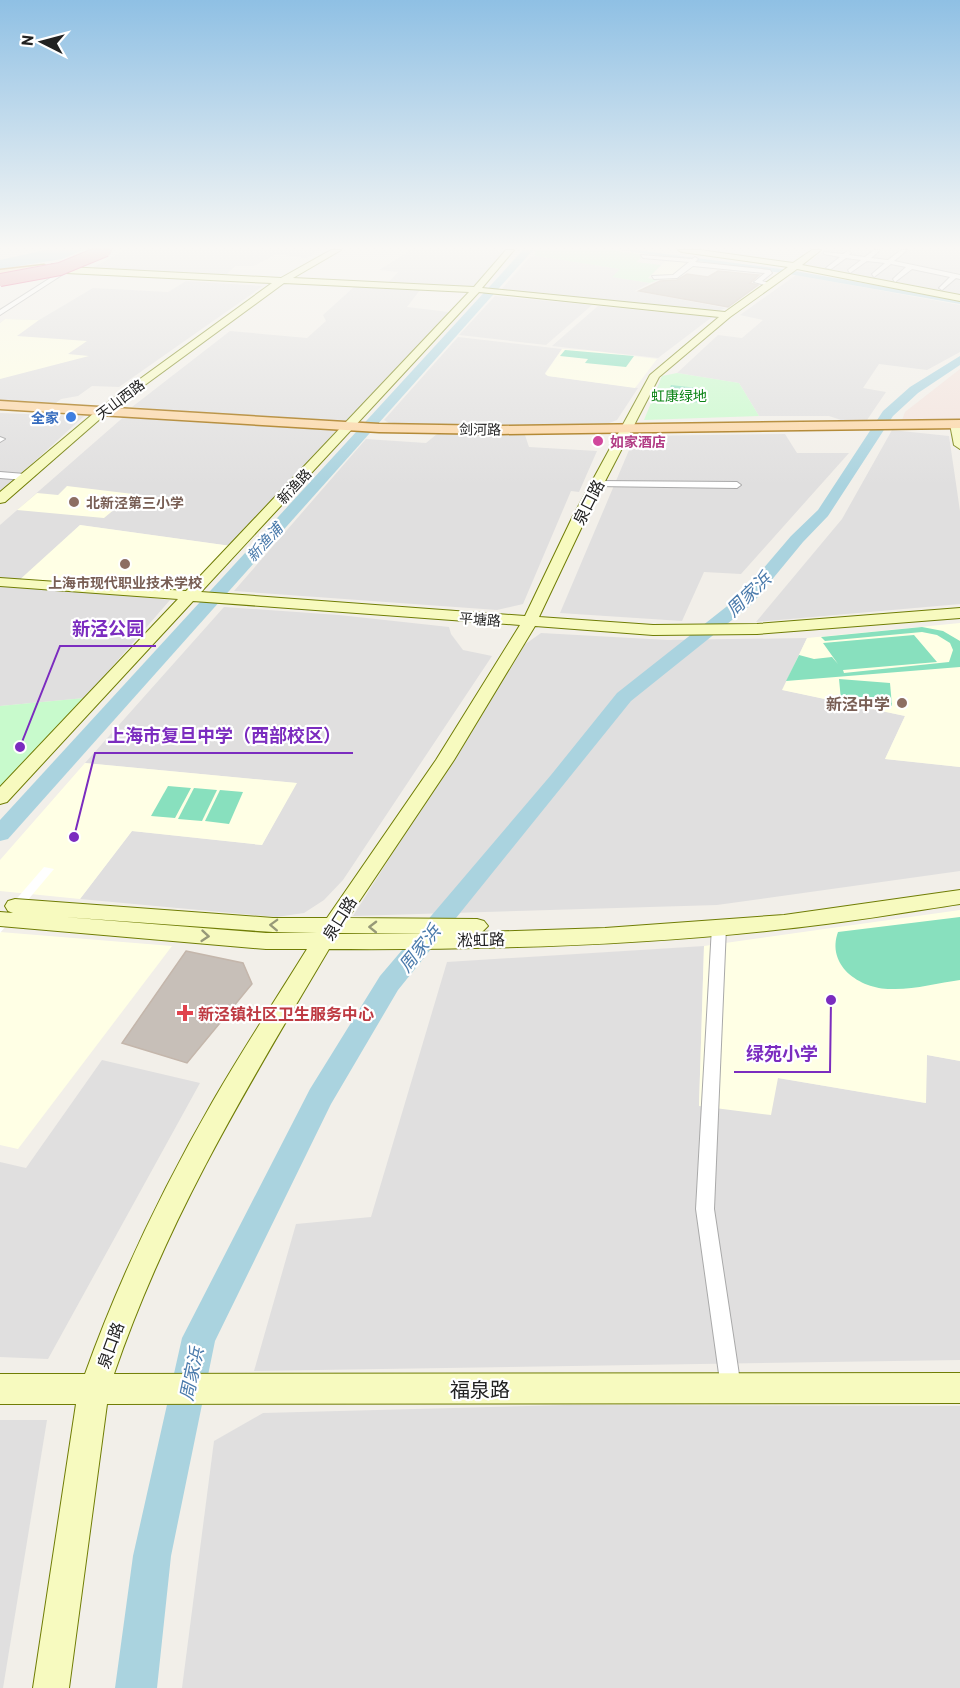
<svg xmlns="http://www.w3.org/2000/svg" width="960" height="1688" font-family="Barlow,'Noto Sans SC',sans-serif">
	<rect width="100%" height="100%" fill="#f2efe9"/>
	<g fill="#e0dfdf">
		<path d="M125,250h196l-15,8 -30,-4 -22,12h-19l-10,10 -135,-7z"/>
		<path d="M411,250h76l17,1 -33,39 -86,-4 13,-14 -19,-2z"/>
		<path d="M825,250h135v45l-157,-29z"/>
		<path d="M536,256l85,13 -8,8 37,6 -15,8 91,17 -11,4 -215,-21 29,-33z"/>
		<path d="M796,275l164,30v47l-33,18 -48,-6 -16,24 23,4 -19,28 -20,2 -18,-6h-70l-20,-33 -62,-10 41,-38 24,3 21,-18 -23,-5z"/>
		<path d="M186,281l77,5 -144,101 -27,-1 -14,10 -17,3 -5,4 -56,-3v-77l5,-4 34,1 54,-32 75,4z"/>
		<path d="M355,286l65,4 -13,17 42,5 -104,112 -213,-17 98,-76 77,7 19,-17 -3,-6z"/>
		<path d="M495,296l97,9 -46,40 -87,-10z"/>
		<path d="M598,306l114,11 -54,41 -106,-12z"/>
		<path d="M458,337l104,12 -17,24 3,3 90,12 -21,32 -10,4 -36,3h-124l-55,-2 -8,-5z"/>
		<path d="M0,413l84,3 -84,77z"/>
		<path d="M127,414l215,16 -111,116 -151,-21 -63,58 153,17 -85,98 -85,8v-181z"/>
		<path d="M892,430l57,6 11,75v93l-204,18 86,-103z"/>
		<path d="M437,434l88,1 4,12 68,4 -18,41 -8,-1 -48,113 -26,6 -263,-19 132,-152 60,4z"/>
		<path d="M785,434l12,19h52l-108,121 -37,-2 -22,49 -122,-8 75,-177z"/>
		<path d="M224,607l115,8 110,12 2,7 12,16 29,6 -149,224 -19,20 -20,13 -28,4 -196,-18 52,-68 130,14 34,-62 -211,-20z"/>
		<path d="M541,633l127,7 139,-2 -24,52 122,26 -20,43 75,8v104l-243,34 -364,11 171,-271z"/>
		<path d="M704,946l-5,160 79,-28 147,25 2,-48 33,6v299l-706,11 42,-147 75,-7 76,-255z"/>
		<path d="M102,1060l98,23 -152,276 -48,-2v-195l26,6z"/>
		<path d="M567,1405l393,1v282h-778l32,-247 49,-28z"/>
		<path d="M0,1420h47l-44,268h-3z"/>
	</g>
	<g fill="#ffffe5">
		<path d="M668,259l17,2 15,4 -30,15 -20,-3z"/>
		<path d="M5,319l34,1 -22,16 70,5 -19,13 21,2 -89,23v-56z"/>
		<path d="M562,349l32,2 63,8 -22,29 -87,-12 -3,-2z"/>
		<path d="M67,486l66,8 -29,24 -87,-8 20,-17 21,2z"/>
		<path d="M80,525l151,21 -37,38 -15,7 -163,-8z"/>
		<path d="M960,623v144l-75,-8 20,-43 -123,-26 25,-52z"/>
		<path d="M85,763l212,20 -35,62 -130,-14 -52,68 -80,-8v-31z"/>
		<path d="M960,910v151l-33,-6 -1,48 -148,-25 -7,37 -72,-9 5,-160z"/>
		<path d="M0,932l172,14 -154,203 -18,-4z"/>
	</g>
	<path fill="#f3e3dd" d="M960,369v50l-58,1 3,-8z"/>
	<g fill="#c8facc">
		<path d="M536,250h74l35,5 -9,7 25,3 -13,13 10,2 -8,3 -38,-6 8,-8 -84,-13 -2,-1z"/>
		<path d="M677,373l62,10 20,33 -115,4 18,-44z"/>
		<path d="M85,698l-85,90v-82z"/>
	</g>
	<g fill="#88e0be">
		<path d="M565,350l69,6 -8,11 -41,-4 3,-4 -28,-3z"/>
		<path d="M671,385l35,4 -5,14 -35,-4z"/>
		<path d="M922,627l21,4 17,10v26l-174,14 13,-26 15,4 18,-2 6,7 -15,-21 91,-8 23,27 -94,8 1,3 105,-11 4,-12 -3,-7 -13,-8 -15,-3 -97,9 -4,-4z"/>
		<path d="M839,679l51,4 2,23 -51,-6z"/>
		<path d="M168,786l23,2 -16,30 -24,-2z"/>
		<path d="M194,788l23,2 -15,31 -24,-2z"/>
		<path d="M220,790l23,2 -14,32 -24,-3z"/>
		<path d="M960,917v63c-22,3 -47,10 -69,9 -32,0 -65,-24 -53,-57z"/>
	</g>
	<path fill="#aad3df" d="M45,250h38l-21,9 -62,10v-9z"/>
	<path fill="#fff" d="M44,867l10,2 -54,64v-15z"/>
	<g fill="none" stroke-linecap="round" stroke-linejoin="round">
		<path fill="#aad3df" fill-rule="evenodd" d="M621,250h14l154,20 171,30v4l-171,-30z"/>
		<g fill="#aad3df" fill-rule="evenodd">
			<path d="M523,250h10l-525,589 -8,2v-21z"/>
			<path d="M960,356v9l-42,28 -25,23 -65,100 -25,26 -51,62 -121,97 -233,289 -67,114 -116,237 -44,215 -14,132h-42l18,-132 49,-218 128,-249 70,-113 171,-201 66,-82 123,-97 51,-60 27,-26 65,-99 27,-24z"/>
		</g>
	</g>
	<g fill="#c7bfb8" stroke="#c4b6ab" stroke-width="1.5">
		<path d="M718,271l41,4 -9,8 8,2 -30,22 -89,-16 21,-10 17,-1 10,-6 21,3z"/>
		<path d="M186,951l57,12 9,21 -65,79 -65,-20z"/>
	</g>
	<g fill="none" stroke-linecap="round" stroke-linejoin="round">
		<defs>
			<g id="street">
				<path d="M874,250h6l-9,8 17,2 13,-10h6l-13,11 66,14v4l-4,-1 -14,12 -3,-2 11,-11 -38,-8 -17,13 -2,-3 13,-12 -15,-3 -17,13 -2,-3 13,-11 -18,-2 -17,12 -2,-3 13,-10 -15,-2 -15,11 -5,-1 14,-11 -16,-3v-2l19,2 5,-3 3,2 -2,2 16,2z"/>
				<path d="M641,255l51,4 3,-2 3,2 -3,3 75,8 2,3 -10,8 10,3 -3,2 -15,-4 11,-9 -72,-7 -16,12 -23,1 -2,-3 21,-1 16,-13 -46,-4z"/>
				<path d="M66,268l2,3 -68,44v-5z"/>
				<path d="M0,437l5,2 -5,3z"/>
				<path d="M0,472l25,2 4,3 -4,3 -25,-2z"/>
				<path d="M598,481l139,1 4,3 -4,3 -142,-2v-4z"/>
				<path d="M719,922l5,1 2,4 -12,282 27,179 -3,7 -7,3 -7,-3 -3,-7 -25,-179 16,-282 2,-4z"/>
			</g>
			<g id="secondary">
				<path d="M331,250h10l-48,28 181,9 32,-37h8l-32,38 243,24 63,-45 -106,-15 -4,-2h22l93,13 19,-13h9l-19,15 158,30v6l-163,-32 -67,48 -71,60 -73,141 -47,99 114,8 104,-1 203,-16v10l-203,16 -104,1 -118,-9 -81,134 -106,158 129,1 7,2 4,5 -6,6 123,-4 179,-13 176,-25v14c-59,9 -117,19 -176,25 -151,17 -304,21 -455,20 -83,140 -162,270 -215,425l846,-1v30l-853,1 -38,284h-36l43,-284h-76v-30h85c34,-95 78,-186 128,-273 30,-52 63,-102 94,-152h-41l-266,-23v-14l13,1 -5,-2 -3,-5 3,-5 7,-2 258,19h54l109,-158 84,-135 -327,-24 -186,201 -7,2v-17l178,-188 -178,-13v-8l186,13 283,-299 -185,-9 -176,129 -103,90 -5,1v-11l100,-84 172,-125 -206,-10 -14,-5v-4l15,3 214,11zM479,292l240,25 -69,58 -78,143 -47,98 -324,-24zM64,917l209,15 44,1h-51zM339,933h98l-99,1z"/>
				<path d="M956,421l4,1v27l-6,-4 -4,-21z"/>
			</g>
			<g id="primary">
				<path d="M44,265l5,3 -2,2 -47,6v-6z"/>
				<path d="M0,401l379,23 121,2 460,-6v8l-460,6 -121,-2 -379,-23z"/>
			</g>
		</defs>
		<use href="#street" stroke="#a9a9a9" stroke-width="2"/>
		<use href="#secondary" stroke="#707d05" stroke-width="2"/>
		<use href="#primary" stroke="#a06b00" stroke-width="3"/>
		<use href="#street" fill="#fff" fill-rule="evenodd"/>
		<use href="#secondary" fill="#f7fabf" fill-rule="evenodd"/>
		<use href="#primary" fill="#fcd6a4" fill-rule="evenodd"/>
		<defs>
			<path id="highway-bridge" d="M0,280l60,-11 46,-19"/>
		</defs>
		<use href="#highway-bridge" stroke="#dc2a67" stroke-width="14" stroke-linecap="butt"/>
		<use href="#highway-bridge" stroke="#e892a2" stroke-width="12"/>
	</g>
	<defs><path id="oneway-chevron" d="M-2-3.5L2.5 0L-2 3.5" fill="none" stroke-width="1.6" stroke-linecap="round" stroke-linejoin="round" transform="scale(1.5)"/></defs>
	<g stroke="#979978">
		<use href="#oneway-chevron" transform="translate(274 925) rotate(-178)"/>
		<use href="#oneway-chevron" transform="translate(373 927) rotate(-179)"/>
		<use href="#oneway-chevron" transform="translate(205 936) rotate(5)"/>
	</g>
	<linearGradient id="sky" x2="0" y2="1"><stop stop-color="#8fc0e4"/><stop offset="0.51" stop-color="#f9f8f5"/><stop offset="1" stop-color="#f9f8f5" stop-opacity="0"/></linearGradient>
	<rect width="960" height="486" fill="url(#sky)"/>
	<circle fill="#3f7fe0" stroke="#fff" stroke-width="2" cx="71" cy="417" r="6"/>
	<circle fill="#d1479c" stroke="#fff" stroke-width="2" cx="598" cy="441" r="6"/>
	<g fill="#8d6e63" stroke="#fff" stroke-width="2">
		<circle cx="74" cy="502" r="6"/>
		<circle cx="125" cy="564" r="6"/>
		<circle cx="902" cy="703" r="6"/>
	</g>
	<path fill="#e0444e" stroke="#fff" stroke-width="2" d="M182 1004h6v6h6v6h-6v6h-6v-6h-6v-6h6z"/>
	<g text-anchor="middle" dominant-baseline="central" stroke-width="4.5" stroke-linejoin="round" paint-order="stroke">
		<g font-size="14" fill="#0c8416" stroke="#fff">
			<text x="679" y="395">虹康绿地</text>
		</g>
		<g font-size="14" fill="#222" stroke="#fff">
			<text transform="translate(120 399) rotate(-37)">天山西路</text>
			<text transform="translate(480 429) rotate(1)">剑河路</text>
			<text transform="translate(294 486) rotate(-47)">新渔路</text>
			<text transform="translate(480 619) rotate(4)">平塘路</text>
		</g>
		<g font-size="14" font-weight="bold" fill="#366cbe" stroke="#fff" text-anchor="end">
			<text x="59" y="417">全家</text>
		</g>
		<g font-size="14" font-weight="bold" fill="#b23c85" stroke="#fff" text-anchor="start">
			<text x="610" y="441">如家酒店</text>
		</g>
		<g font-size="14" font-weight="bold" fill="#785e54" stroke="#fff" text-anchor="start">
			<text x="86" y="502">北新泾第三小学</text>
			<text x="125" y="582" text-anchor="middle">上海市现代职业技术学校</text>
		</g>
		<g font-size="15" font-style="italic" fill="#4a7aab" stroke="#fff">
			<text transform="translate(264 542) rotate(-48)">新渔浦</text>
		</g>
		<g font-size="16" fill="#222" stroke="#fff">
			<text transform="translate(588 502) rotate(-63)">泉口路</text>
			<text transform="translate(339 918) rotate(-58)">泉口路</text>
			<text transform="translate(481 939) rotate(-1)">淞虹路</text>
			<text transform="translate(110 1345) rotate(-70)">泉口路</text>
		</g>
		<g font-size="16" font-weight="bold" fill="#785e54" stroke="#fff" text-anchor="end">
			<text x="890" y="703">新泾中学</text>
		</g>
		<g font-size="16" font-weight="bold" fill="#be3a42" stroke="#fff" text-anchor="start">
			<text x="198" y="1013">新泾镇社区卫生服务中心</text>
		</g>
		<g font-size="18" font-style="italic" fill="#4a7aab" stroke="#fff">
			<text transform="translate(748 594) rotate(-44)">周家浜</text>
			<text transform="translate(419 948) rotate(-51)">周家浜</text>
			<text transform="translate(191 1374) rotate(-78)">周家浜</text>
		</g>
		<g font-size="20" fill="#222" stroke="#fff">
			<text x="480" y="1389">福泉路</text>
		</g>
	</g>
	<path fill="none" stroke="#7b2cbf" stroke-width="2" d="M20 747L60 646H156M74 837L95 753H353M831 1000L830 1072H734"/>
	<g fill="#7b2cbf" stroke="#fff" stroke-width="2">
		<circle cx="20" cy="747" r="6"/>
		<circle cx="74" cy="837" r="6"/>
		<circle cx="831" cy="1000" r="6"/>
	</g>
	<g font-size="18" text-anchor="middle" font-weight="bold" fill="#7b2cbf" stroke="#fff" stroke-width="4.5" stroke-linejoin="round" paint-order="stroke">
		<text x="108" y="635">新泾公园</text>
		<text x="224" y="742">上海市复旦中学（西部校区）</text>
		<text x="782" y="1060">绿苑小学</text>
	</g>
	<g transform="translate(42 42) rotate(276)" stroke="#ffffff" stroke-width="4.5" paint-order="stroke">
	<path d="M0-4.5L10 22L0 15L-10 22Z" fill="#222222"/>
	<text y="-9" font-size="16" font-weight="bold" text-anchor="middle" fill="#222222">N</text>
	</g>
</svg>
